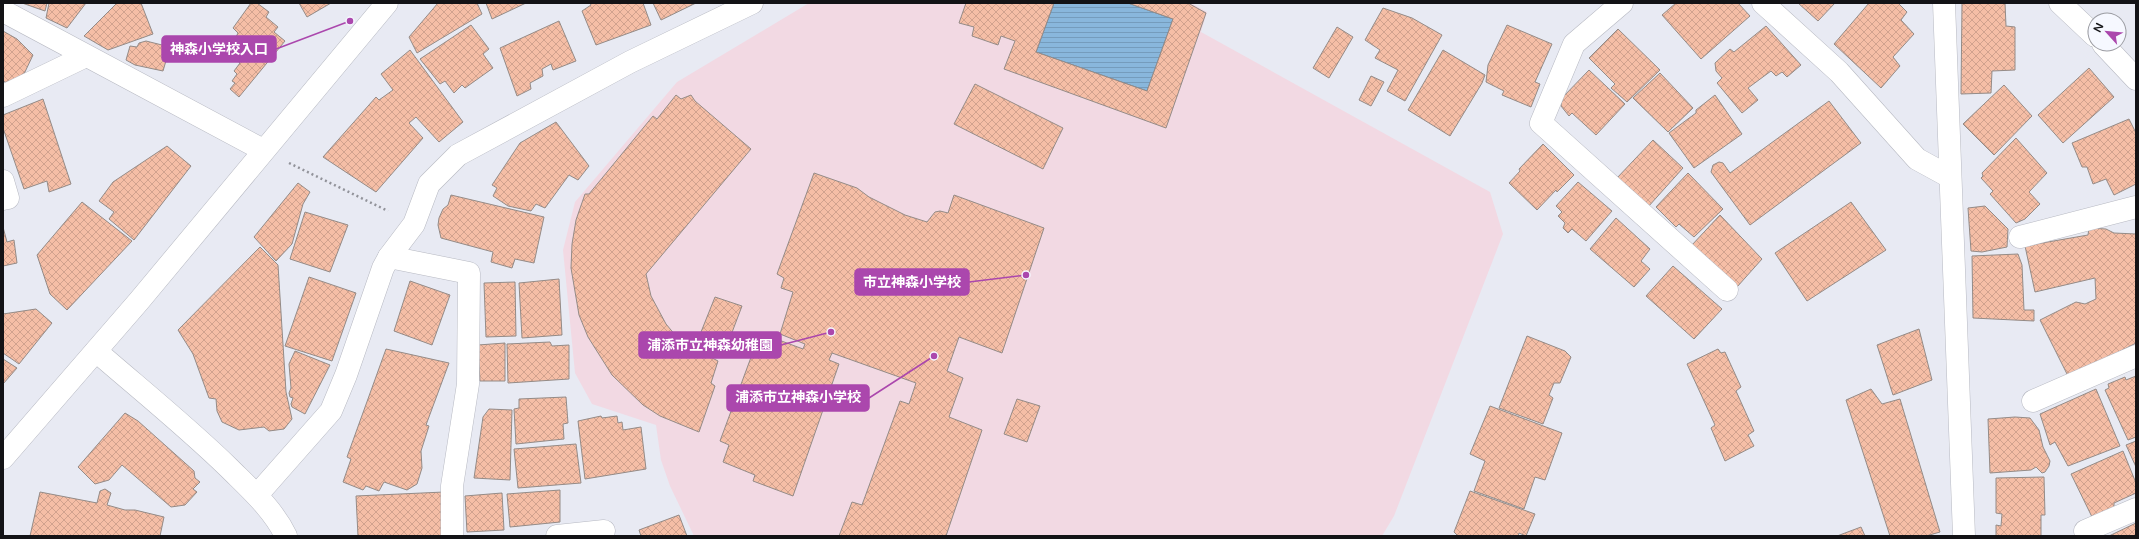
<svg xmlns="http://www.w3.org/2000/svg" width="2139" height="539" font-family="'Varela Round','Noto Sans JP',sans-serif">
	<defs>
		<pattern id="water-rules" width="6" height="5" patternUnits="userSpaceOnUse"><rect width="6" height="5" fill="#89b7dc"/><path d="M0 2.5h6" fill="none" stroke="#759cbc"/></pattern>
		<pattern id="building-cross-hatch" width="8" height="8" patternUnits="userSpaceOnUse"><rect width="8" height="8" fill="#f5bea6"/><path d="M0 0l8 8M0 8l8-8" fill="none" stroke="#d1a28e"/></pattern>
	</defs>
	<rect width="100%" height="100%" fill="#e8eaf3"/>
	<path fill="#f2d9e3" d="M809,3h382l16,9 -6,20 289,160 13,42 -109,282 -12,20h-688l-24,-50 -9,-26 -5,-35 -64,-21 -17,-31 -12,-123 12,-48 102,-120z"/>
	<path fill="url(#water-rules)" stroke="#6686a1" d="M1054,3h74l45,16 -26,72 -111,-39z"/>
	<g fill="url(#building-cross-hatch)" stroke="#948b87">
		<path d="M22,3h25l-2,8z"/>
		<path d="M49,3h37l-19,25 -21,-10z"/>
		<path d="M117,3h24l12,31 -45,16 -24,-14z"/>
		<path d="M251,3h6l12,9 -3,5 12,10 -4,5 11,9 -46,56 -9,-8 5,-6 -3,-2 5,-7 -3,-3 6,-8 -7,-6 9,-12 -7,-6 3,-6 -5,-5z"/>
		<path d="M299,3h32l-24,14z"/>
		<path d="M438,3h39l5,11 -65,39 -8,-16z"/>
		<path d="M486,3h40l-34,16z"/>
		<path d="M590,3h53l8,22 -55,20 -14,-34 9,-6z"/>
		<path d="M653,3h43l-35,17z"/>
		<path d="M966,3h88l-18,49 111,39 26,-72 -45,-16h60l18,10 -40,115 -162,-59 11,-28 -14,-5 -3,9 -26,-9 2,-9 -15,-4z"/>
		<path d="M1676,3h62l12,13 -49,43 -39,-44z"/>
		<path d="M1798,3h37l-17,18z"/>
		<path d="M1869,3h31l-1,1 8,8 -6,8 13,14 -21,23 7,9 -19,22 -47,-44z"/>
		<path d="M1962,3h43l1,23 9,1v43l-23,1 -1,22 -30,1z"/>
		<path d="M1383,8l29,10 30,17 -37,66 -18,-10 11,-21 -23,-12 5,-8 -15,-10z"/>
		<path d="M559,21l17,40 -23,9 -2,-6 -9,5 1,7 -13,7 1,6 -14,7 -17,-48z"/>
		<path d="M471,25l18,24 -6,5 10,14 -28,20 -3,-3 -8,8 -9,-12 -5,3 -20,-25z"/>
		<path d="M1507,25l45,19 -17,38 5,2 -9,23 -29,-12 2,-4 -18,-9 2,-17z"/>
		<path d="M1766,26l35,39 -14,12 -5,-5 -6,4 -5,-5 -23,17 10,12 -16,13 -25,-30 5,-5 -6,-7 -1,-8 15,-14 4,3z"/>
		<path d="M1337,27l16,10 -24,41 -16,-10z"/>
		<path d="M1618,29l42,41 -33,32 -16,-14 4,-4 -26,-26z"/>
		<path d="M3,31l14,8 16,16 -9,19 -15,10 -6,-3z"/>
		<path d="M146,41l24,6 -7,24 -28,-6 -9,-5 4,-14 7,1 2,-4z"/>
		<path d="M410,50l53,72 -24,20 -23,-25 -7,6 14,15 -47,54 -53,-35 53,-60 3,3 14,-10 -12,-16z"/>
		<path d="M1443,50l42,25 -3,8 -32,53 -42,-26z"/>
		<path d="M2089,68l25,29 -51,46 -25,-28z"/>
		<path d="M1589,70l36,34 -29,31 -24,-22 -3,3 -8,-10 1,-8z"/>
		<path d="M1660,73l33,35 -25,24 -35,-34z"/>
		<path d="M1371,76l13,6 -13,24 -12,-6z"/>
		<path d="M975,84l88,44 -20,41 -89,-45z"/>
		<path d="M2004,85l28,31 -38,39 -31,-31z"/>
		<path d="M676,95l5,4 10,-4 4,6 56,48 -105,125 5,22 15,28 10,12 13,10 29,15 -7,22 4,3 -16,46 -39,-16 -17,-11 -31,-30 -24,-38 -9,-22 -8,-47 1,-24 4,-24 9,-26h4l64,-78 4,3z"/>
		<path d="M1715,95l27,39 -48,34 -25,-35 27,-20v-3z"/>
		<path d="M43,99l28,85 -22,8 -2,-11 -23,8 -21,-61v-13z"/>
		<path d="M1829,101l32,42 -111,82 -39,-53 2,-7 6,-3 4,1 7,10z"/>
		<path d="M2129,119l7,14v51l-22,11 -8,-16 -13,5 -6,-17h-5l-10,-24z"/>
		<path d="M556,122l33,44 -11,14 -9,-5 -24,33 -9,-4 -5,7 -23,-5 -15,-10 4,-8 -5,-3 28,-42z"/>
		<path d="M2016,138l31,35 -18,19 11,12 -15,15 -9,4 -26,-29 3,-3 -12,-13 2,-2 -1,-3z"/>
		<path d="M1653,140l30,28 -35,39 -32,-28z"/>
		<path d="M1543,144l31,31 -17,17 -1,-2 -19,20 -28,-27 11,-12 -1,-2z"/>
		<path d="M167,146l24,20 -57,74 -25,-21 5,-7 -15,-11 14,-19z"/>
		<path d="M814,173l43,15 12,9 36,18 22,7 8,-10 5,-1 8,2 6,-18 90,33 -42,125 -43,-16 -12,34 16,7 -14,39 33,13 -36,106h-107l13,-34 10,3 38,-104 9,3 7,-21 -84,-30 -3,7 10,4 -46,132 -40,-15 2,-6 -32,-13 6,-17 -9,-4 40,-108 43,16 2,-5 -25,-10 13,-42 -12,-4 3,-10 -7,-4z"/>
		<path d="M1688,173l35,36 -29,28 -15,-13 -3,3 -20,-20z"/>
		<path d="M1578,182l34,29 -26,30 -14,-12 -4,4 -5,-5 2,-5 -7,-7 4,-4 -6,-6z"/>
		<path d="M298,183l12,9 -7,12 -11,40 -16,17 -22,-24z"/>
		<path d="M451,195l93,22 -10,46 -19,-4 -3,9 -21,-6 2,-10 -52,-14 -3,-13 1,-7 4,-9 5,-4z"/>
		<path d="M82,202l50,39 -65,69 -17,-16 -13,-39z"/>
		<path d="M1851,202l35,48 -79,51 -32,-48z"/>
		<path d="M1985,206l23,23 -1,18 -25,5 -11,-1 -3,-43z"/>
		<path d="M305,212l43,13 -18,47 -40,-13z"/>
		<path d="M1720,215l42,44 -25,28 -46,-41z"/>
		<path d="M1616,218l34,31 -9,12 9,8 -16,18 -44,-38z"/>
		<path d="M3,227l4,15 7,-2 3,23 -14,3z"/>
		<path d="M2089,228l17,1 8,4 22,1v109l-67,35 -29,-58 36,-18 9,2 11,-5 -1,-21 -60,14 -10,-46 63,-11z"/>
		<path d="M260,247l18,18 8,127 6,27 -8,10 -15,2 -5,-4 -25,3 -17,-8 -5,-11 -1,-12 -7,-1 -16,-44 -15,-24z"/>
		<path d="M2018,254l4,11 2,45h10v11l-61,-3 -1,-62z"/>
		<path d="M1673,266l49,43 -28,30 -48,-43z"/>
		<path d="M309,277l47,16 -24,68 -47,-15z"/>
		<path d="M559,279l3,56 -40,3 -3,-55z"/>
		<path d="M410,281l40,14 -18,50 -38,-14z"/>
		<path d="M515,282l1,54 -30,1 -2,-54z"/>
		<path d="M715,297l27,9 -14,37 -27,-11z"/>
		<path d="M36,309l16,14 -33,41 -16,-11v-39z"/>
		<path d="M1919,329l13,51 -39,15 -16,-50z"/>
		<path d="M1527,336l38,15 6,6 -11,26h-6l-5,12 4,3 -10,26 -44,-16z"/>
		<path d="M550,342l2,4 17,-1v34l-61,4 -1,-39z"/>
		<path d="M505,343v38h-25l-2,-36z"/>
		<path d="M386,349l63,14 -23,62 3,1 -8,25 1,17 -5,16 -10,6 -23,-8 -5,9 -13,-5 -3,4 -20,-8 8,-23 -4,-2z"/>
		<path d="M1718,349l3,4 4,-1 16,35 -5,4 18,40 -6,4 6,11 -29,15 -14,-33 4,-3 -28,-61z"/>
		<path d="M295,351l35,14 -25,49 -13,-7 -1,-3 2,-6 -3,-1 -1,-4 2,-5 -2,-24z"/>
		<path d="M3,359l14,9 -14,16z"/>
		<path d="M2136,376v61l-8,3 -23,-50 4,-2 -1,-4 17,-7 1,3z"/>
		<path d="M1871,389l11,15 18,-5 40,133 -14,4h-36l-44,-136z"/>
		<path d="M2096,389l24,57 -52,20 -13,-24 -5,3 -10,-31z"/>
		<path d="M566,397l2,26 -5,1 1,15 -48,5 -2,-35 5,-1v-9z"/>
		<path d="M1017,399l23,7 -13,36 -23,-8z"/>
		<path d="M1490,406l72,27 -17,47 -10,-3 -11,32 -50,-18 11,-30 -15,-7z"/>
		<path d="M489,409l23,1 -2,70 -36,-2 9,-61z"/>
		<path d="M125,413l13,8 56,50 1,7 5,4 -7,7 4,3 -12,13 -14,2 -49,-42 -13,15 -14,4 -17,-17z"/>
		<path d="M601,416l1,2 15,-2 1,7 4,-1 1,8 18,-3 5,42 -61,10 -7,-58z"/>
		<path d="M2015,417l15,1 9,12 4,17 7,14 -1,5 -4,6 -3,1 -6,-6 -5,3 -41,3 -2,-54z"/>
		<path d="M2136,441v26l-10,-22z"/>
		<path d="M576,444l5,39 -63,5 -4,-39z"/>
		<path d="M2123,451l13,32v10l-22,10v7l-21,9 -22,-45z"/>
		<path d="M2044,477l1,38h-4v21h-45v-11l5,1 1,-12 -6,-1v-35z"/>
		<path d="M105,489l6,4 -4,12 18,5h10l29,7 -4,19h-130l10,-44 57,11 3,-12z"/>
		<path d="M560,490v32l-50,5 -3,-33z"/>
		<path d="M1470,491l65,23 -9,22 -7,-3 -1,3h-60l-4,-4z"/>
		<path d="M444,492l-1,44h-85l-2,-40z"/>
		<path d="M502,493l2,37 -37,2 -2,-36z"/>
		<path d="M679,515l8,21h-46l-2,-6z"/>
		<path d="M2136,523v13h-27z"/>
		<path d="M1861,527l4,9h-28z"/>
	</g>
	<g fill="none" stroke-linecap="round" stroke-linejoin="round">
		<defs>
			<g id="minor">
				<path d="M1622,3l-48,41 -33,79 186,167"/>
				<path d="M1763,3l76,69 78,87 33,18"/>
				<path d="M1944,3l20,533"/>
				<path d="M2060,3l35,33"/>
				<path d="M3,11l260,139"/>
				<path d="M2103,44l33,35"/>
				<path d="M3,96l83,-40"/>
				<path d="M3,181l5,17 -5,1"/>
				<path d="M2020,237l116,-30"/>
				<path d="M389,257l80,16 -1,111 -16,102v50"/>
				<path d="M96,351c45,39 91,76 133,117 21,21 44,41 57,68"/>
				<path d="M2033,401l103,-45"/>
				<path d="M3,458l136,-157 248,-298"/>
				<path d="M257,495l74,-84 15,-36 37,-107 6,-11 25,-33 15,-40 29,-29 172,-93 122,-59"/>
				<path d="M2085,531l51,-22"/>
				<path d="M557,536l47,-5"/>
			</g>
		</defs>
		<use href="#minor" stroke="#b7b9c2" stroke-width="23"/>
		<path stroke="#92939a" stroke-width="2.5" stroke-dasharray="2 3" stroke-linecap="butt" d="M289,163l99,48"/>
		<use href="#minor" stroke="#fff" stroke-width="22"/>
	</g>
	<path fill="none" stroke="#ab47ad" stroke-width="1.5" d="M350 21L276 49M1026 275L969 282M831 332L781 345M934 356L869 398"/>
	<g fill="#ab47ad" stroke="#f6f8ff" stroke-width="1.5">
		<circle cx="350" cy="21" r="4"/>
		<circle cx="1026" cy="275" r="4"/>
		<circle cx="831" cy="332" r="4"/>
		<circle cx="934" cy="356" r="4"/>
	</g>
	<g fill="#ab47ad" stroke="#ab47ad" stroke-width="1.5">
		<rect x="162" y="36" width="114" height="26" rx="4"/>
		<rect x="855" y="269" width="114" height="26" rx="4"/>
		<rect x="639" y="332" width="142" height="26" rx="4"/>
		<rect x="727" y="385" width="142" height="26" rx="4"/>
	</g>
	<g font-size="14" text-anchor="middle" font-weight="bold" fill="#fff">
		<text x="219" y="54">神森小学校入口</text>
		<text x="912" y="287">市立神森小学校</text>
		<text x="710" y="350">浦添市立神森幼稚園</text>
		<text x="798" y="402">浦添市立神森小学校</text>
	</g>
	<rect width="2139" height="539" fill="none" stroke="#131316" stroke-width="8"/>
	<g transform="translate(2107 32) rotate(297)"><circle r="19" fill="#f6f8ff" stroke="#9b9ca2"/>
	<path d="M0-3L7 15L0 10L-7 15Z" fill="#ab47ad"/>
	<text y="-6" font-size="11" font-weight="bold" text-anchor="middle" fill="#131316">N</text>
	</g>
</svg>
